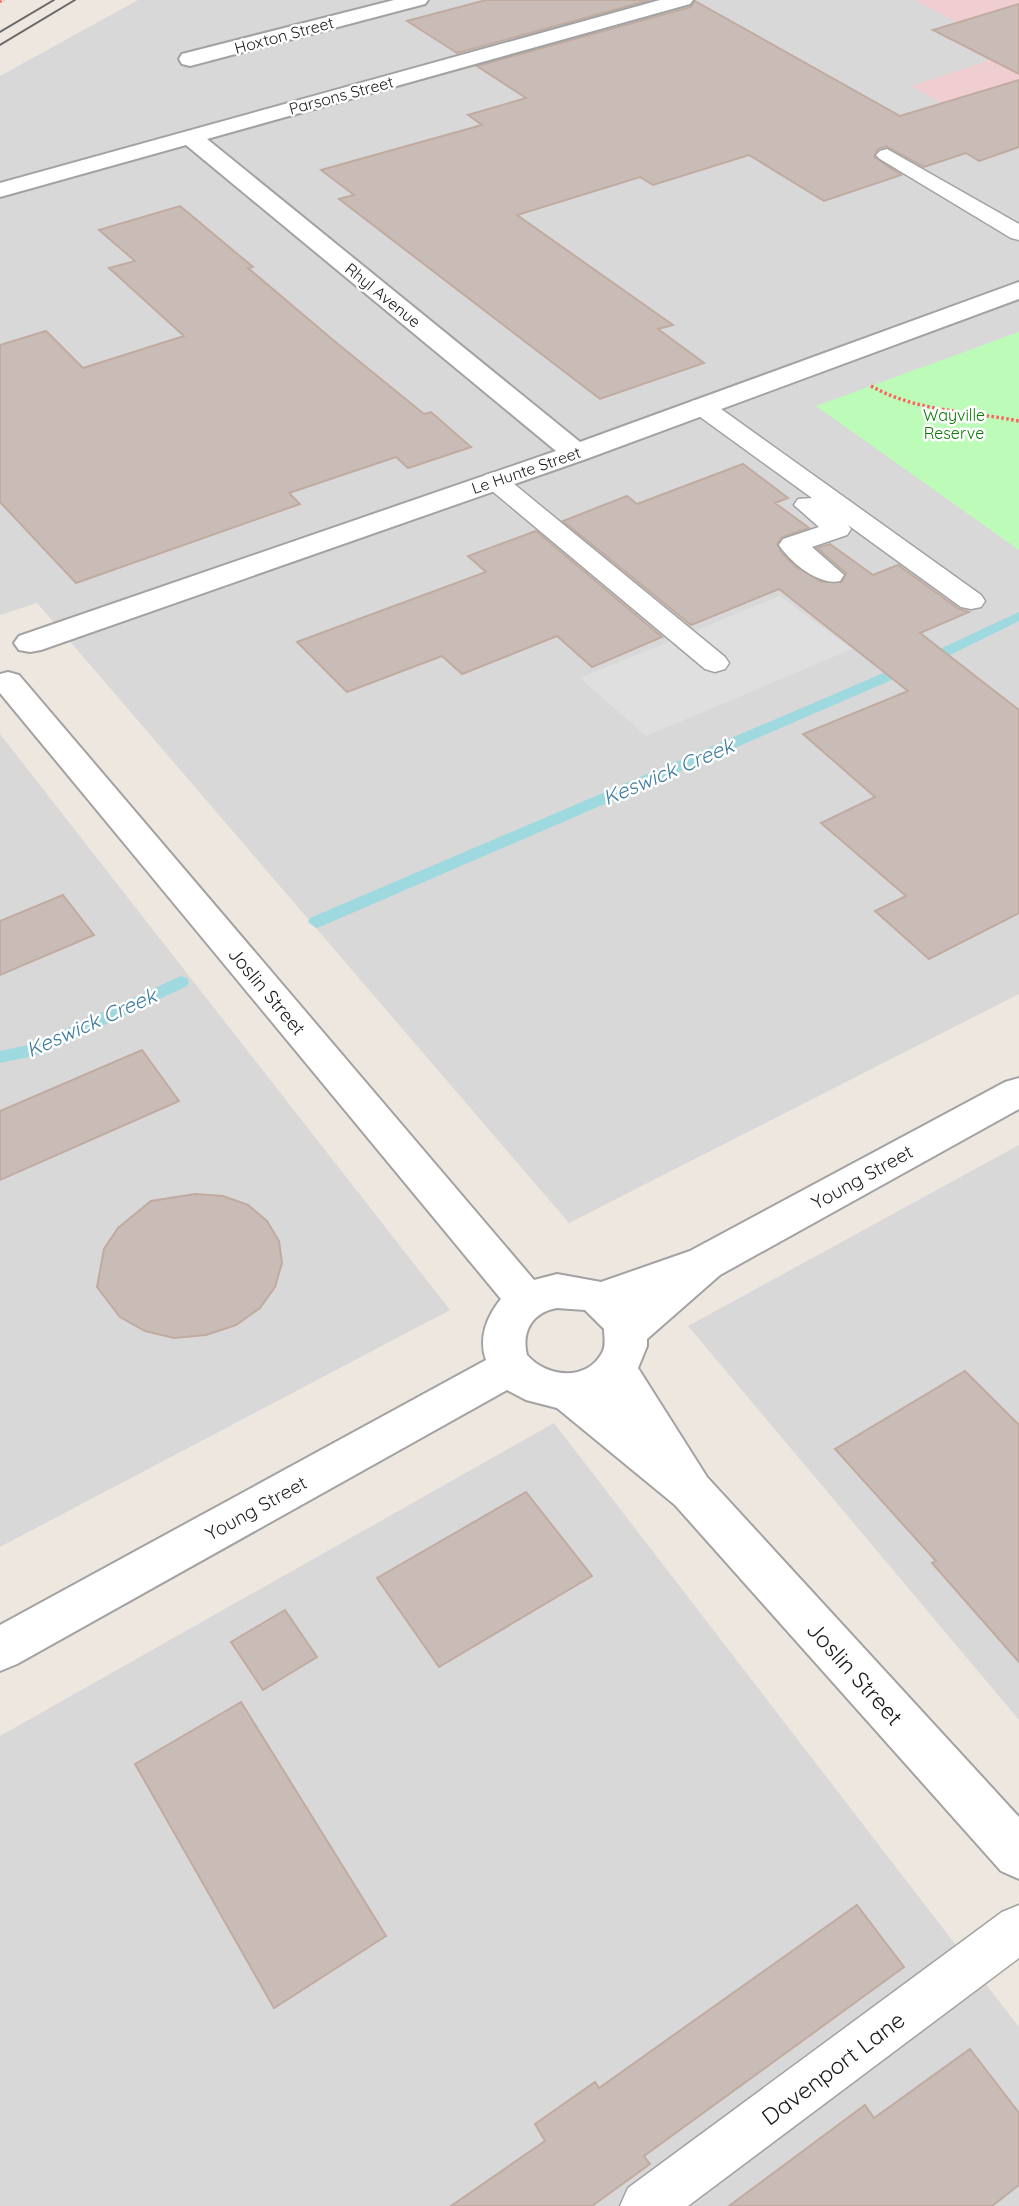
<svg xmlns="http://www.w3.org/2000/svg" width="1019" height="2206" font-family="Quicksand,sans-serif">
	<rect width="100%" height="100%" fill="#eee7e0"/>
	<g fill="#d9d8d8">
		<path d="M138,0h776l103,52 -105,34 107,59v849l-450,229 -532,-620 -37,12v-539z"/>
		<path d="M0,734l450,576 -450,237z"/>
		<path d="M1019,1145v575l-331,-394z"/>
		<path d="M554,1423l465,604v179h-1019v-470z"/>
	</g>
	<path fill="#f0cdd0" d="M914,0h105v145l-108,-59 105,-34z"/>
	<path fill="#bcfcb8" d="M1019,332v218l-203,-144z"/>
	<path fill="#dfdfdf" d="M780,596l72,53 -206,87 -66,-58z"/>
	<g fill="none" stroke-linecap="round" stroke-linejoin="round">
		<g fill="#9dd9de" fill-rule="evenodd">
			<path d="M1019,612v9l-67,33 -630,272 -6,2 -8,-6 2,-4 632,-270z"/>
			<path d="M181,976l6,2 2,4 -2,4 -144,68 -43,9v-12l33,-7z"/>
		</g>
	</g>
	<g fill="#c9bcb6" stroke="#c0aba1" stroke-width="2">
		<path d="M486,0h164l-193,53 -50,-32z"/>
		<path d="M695,1l205,115 119,-36v67l-40,14 -13,-8 -42,14 -38,-21 -8,3 -4,8 27,18 -77,26 -75,-46 -96,30 -13,-8 -123,38 156,110 -15,4 46,34 -104,36 -261,-200 15,-4 -33,-25 161,-45 -14,-10 58,-17 -49,-32 214,-59z"/>
		<path d="M1019,4v70l-86,-44z"/>
		<path d="M180,206l73,61 -5,1 85,72 91,74 7,-2 40,35 -63,21 -12,-11 -107,36 11,11 -224,79 -76,-81v-157l46,-14 37,37 101,-32 -75,-68 26,-7 -36,-31z"/>
		<path d="M743,464l45,34 -13,5 34,25 -27,9 -5,7 5,9 14,14 26,15h20l4,-9 -29,-25 13,-4 43,31 25,-10 61,44 10,3 -49,21 99,77v203l-90,46 -54,-48 31,-15 -85,-73 54,-26 -72,-63 105,-43 -129,-102 -88,36 -128,-104 64,-25 10,8z"/>
		<path d="M536,531l126,106 -70,30 -35,-31 -95,38 -20,-18 -95,36 -50,-50 189,-70 -18,-16z"/>
		<path d="M63,895l31,40 -94,40v-54z"/>
		<path d="M142,1050l37,51 -179,79v-69z"/>
		<path d="M195,1194l28,2 25,9 19,16 12,20 3,22 -7,24 -15,21 -24,17 -30,10 -32,3 -29,-7 -25,-14 -23,-30 7,-38 14,-21 33,-27z"/>
		<path d="M965,1371l54,54v237l-87,-99 4,-2 -101,-112z"/>
		<path d="M526,1492l66,84 -153,91 -62,-89z"/>
		<path d="M285,1610l32,47 -54,33 -32,-48z"/>
		<path d="M241,1702l145,234 -112,72 -139,-244z"/>
		<path d="M857,1905l47,62 -260,189 6,8 -58,42h-141l94,-65 -10,-17 60,-42 4,6z"/>
		<path d="M970,2049l49,64v72l-27,21h-263l136,-101 9,13z"/>
	</g>
	<g fill="none" stroke-linecap="round" stroke-linejoin="round">
		<defs>
			<g id="lane">
				<path d="M887,149l132,75v16l-8,-2 -131,-79 -4,-4 4,-4z"/>
				<path d="M701,399l9,2 271,194 4,6 -4,6 -10,2 -10,-2 -113,-82 3,4 -4,6 -35,12 32,28 -4,6c-21,5 -50,-19 -61,-36l4,-6 36,-12 -25,-22 4,-6 14,-1 -120,-87 -3,-5 3,-5z"/>
				<path d="M494,472l9,3 222,182 4,6 -4,6 -10,3 -10,-3 -220,-184 -4,-5 4,-5z"/>
				<path d="M1019,1905v53l-331,248h-68l8,-18 374,-276z"/>
			</g>
			<g id="street">
				<path d="M394,0h34l-3,4 -235,62 -8,-2 -3,-5 3,-5z"/>
				<path d="M660,0h33l-3,4 -483,135 373,303 439,-160v17l-433,160 -545,191 -11,2 -11,-2 -5,-7 5,-7 537,-185 -370,-306 -186,52v-14z"/>
				<path d="M8,672l11,3 515,605 23,-6 44,8 89,-31 315,-169 14,-4v31l-299,166 -73,64v7l-9,22 69,109 312,340v62l-18,-8 -326,-366 -118,-97 -31,-8 -19,-10 -490,274 -17,7v-46l486,-265c-8,-22 1,-44 15,-61l-501,-606v-19zM557,1308l28,2 19,19c0,7 2,15 -1,22 -15,31 -56,27 -76,4 -6,-24 6,-43 30,-47z"/>
			</g>
		</defs>
		<use href="#lane" stroke="#a2a2a2" stroke-width="3"/>
		<use href="#street" stroke="#a2a2a2" stroke-width="4"/>
		<path stroke="#ff5f64" stroke-width="2.5" stroke-dasharray="2 2" stroke-linecap="butt" d="M0,2l4,-2"/>
		<path stroke="#ff5f64" stroke-width="3.5" stroke-dasharray="2.5 2.5" stroke-linecap="butt" d="M871,386c46,26 98,25 148,35"/>
		<use href="#lane" fill="#fff" fill-rule="evenodd"/>
		<use href="#street" fill="#fff" fill-rule="evenodd"/>
		<g stroke="#696969" stroke-width="2">
			<path d="M0,32l54,-32"/>
			<path d="M0,45l75,-45"/>
		</g>
	</g>
	<g text-anchor="middle" dominant-baseline="central" stroke-width="5" stroke-linejoin="round" paint-order="stroke">
		<g font-size="16" fill="#1b1b1b" stroke="#fff">
			<text transform="translate(284 35) rotate(-15)">Hoxton Street</text>
			<text transform="translate(341 95) rotate(-15)">Parsons Street</text>
			<text transform="translate(383 295) rotate(39)">Rhyl Avenue</text>
			<text transform="translate(526 470) rotate(-19)">Le Hunte Street</text>
		</g>
		<g font-size="16" fill="#0b7d05" stroke="#fff">
			<text x="954" y="415">Wayville<tspan x="954" dy="18">Reserve</tspan></text>
		</g>
		<g font-size="19" fill="#1b1b1b" stroke="#fff">
			<text transform="translate(267 991) rotate(50)">Joslin Street</text>
			<text transform="translate(862 1177) rotate(-29)">Young Street</text>
			<text transform="translate(256 1508) rotate(-29)">Young Street</text>
		</g>
		<g font-size="21" font-style="italic" fill="#3e7c9f" stroke="#fff">
			<text transform="translate(668 771) rotate(-23)">Keswick Creek</text>
			<text transform="translate(91 1022) rotate(-24)">Keswick Creek</text>
		</g>
		<g font-size="23" fill="#1b1b1b" stroke="#fff">
			<text transform="translate(855 1673) rotate(48)">Joslin Street</text>
			<text transform="translate(833 2068) rotate(-37)">Davenport Lane</text>
		</g>
	</g>
</svg>
